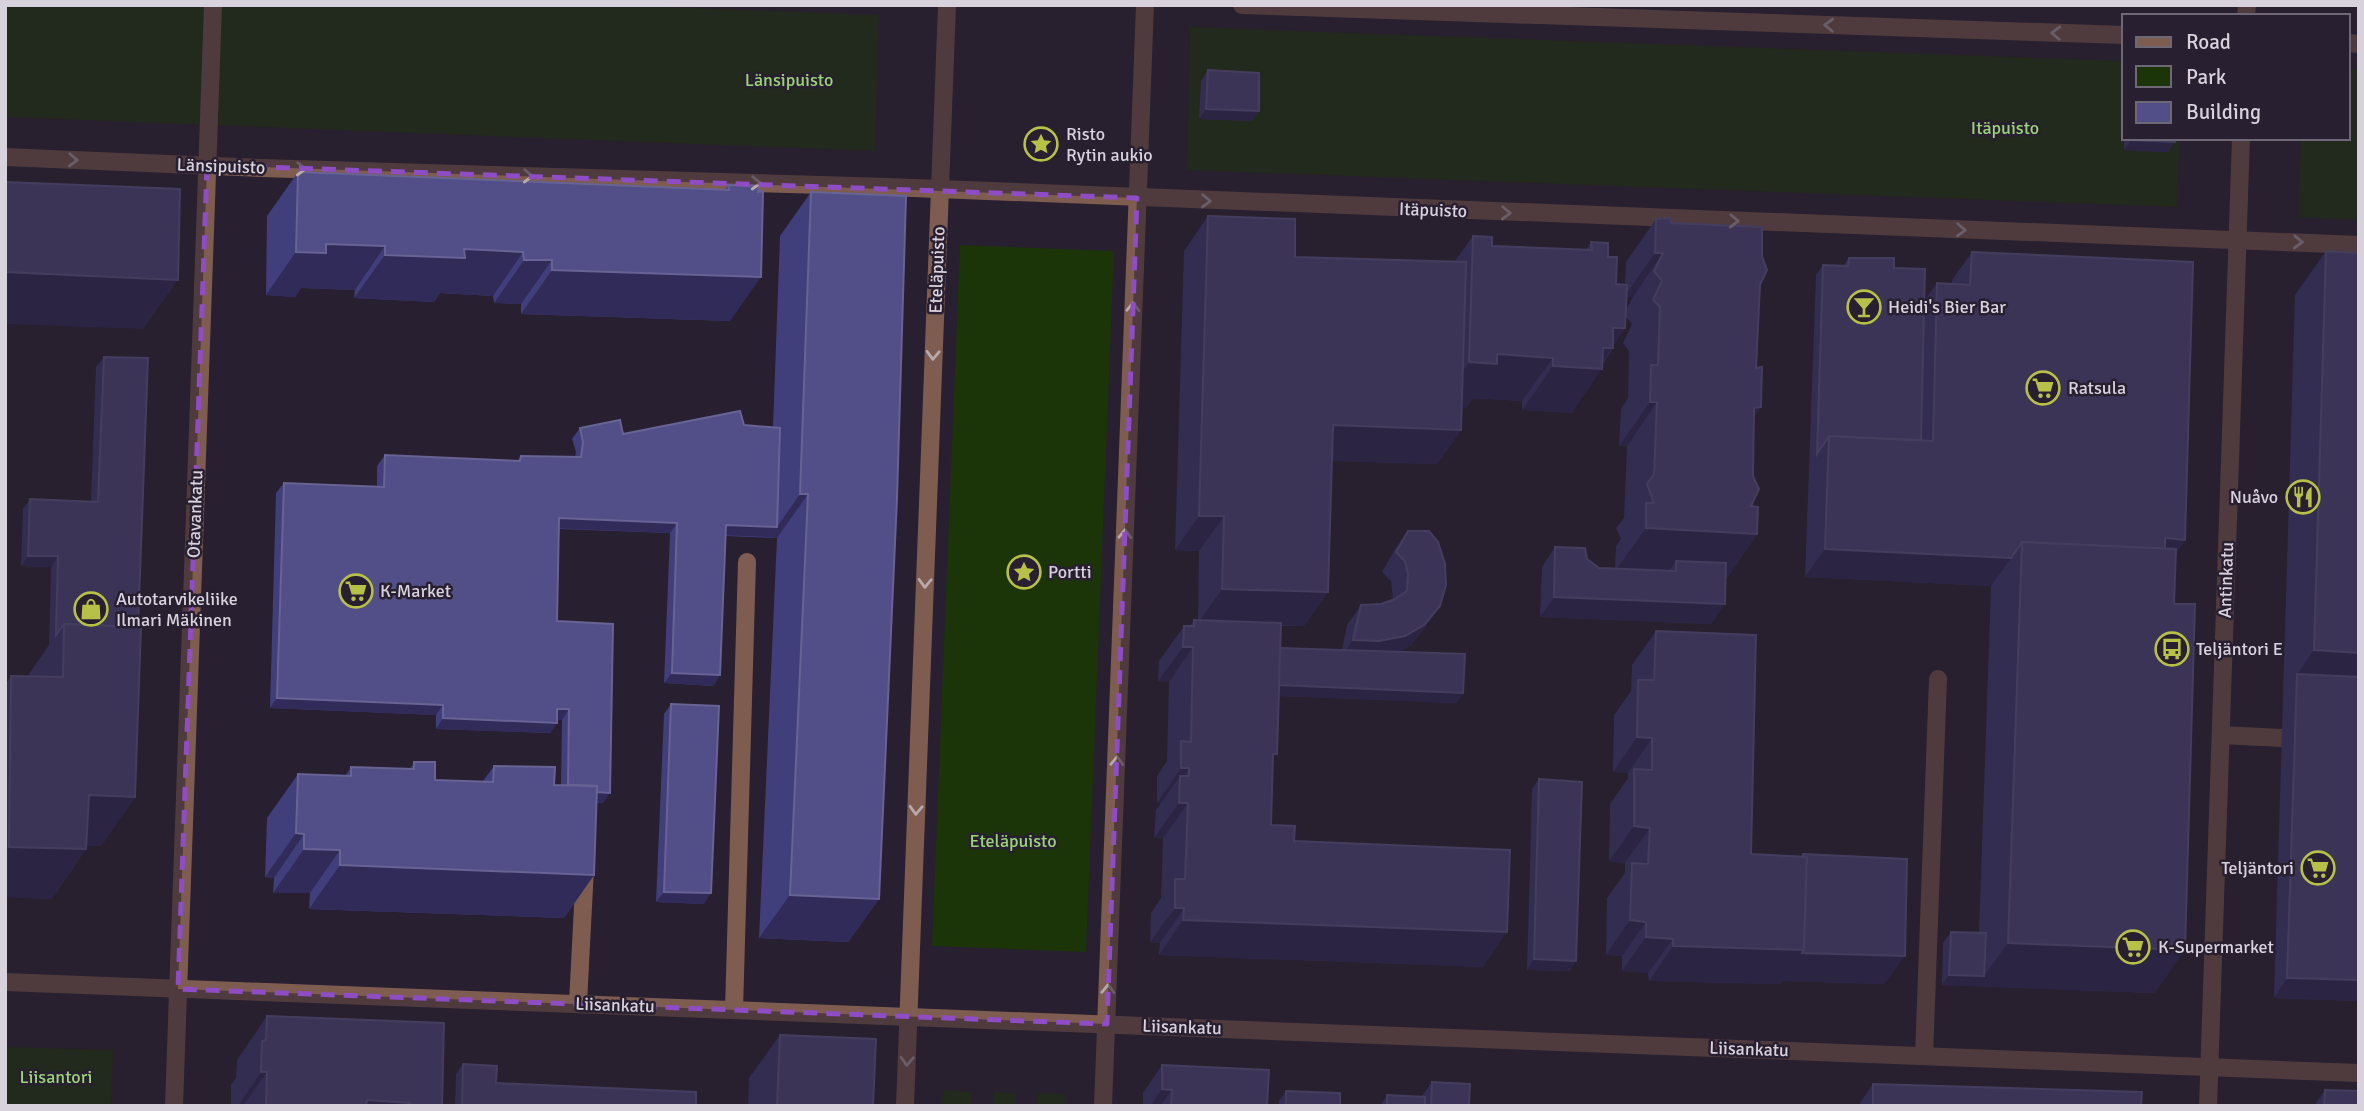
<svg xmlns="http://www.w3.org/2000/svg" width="2364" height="1111" font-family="Signika,sans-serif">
	<rect width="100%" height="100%" fill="#281f30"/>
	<g fill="#1c3508">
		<path d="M5,5h609l265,10 -4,136 -870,-34z"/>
		<path d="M1190,27l934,34v77h56l-3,69 -990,-37z"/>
		<path d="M2348,69l11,1v150l-61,-3 3,-79h47z"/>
		<path d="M960,245l154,6 -28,701 -154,-6z"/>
		<path d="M5,1047l108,3 -2,56h-106z"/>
		<path d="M943,1090l28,2v14h-29z"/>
		<path d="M994,1092l22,1v13h-23z"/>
		<path d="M1038,1093l28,1 -1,12h-27z"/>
	</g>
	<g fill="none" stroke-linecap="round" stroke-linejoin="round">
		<g stroke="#7e5c50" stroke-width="18">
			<path d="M1242,5l882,30"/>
			<path d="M2246,16l1,-11"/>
			<path d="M2348,43l11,1"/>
			<path d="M5,157l256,11 627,19 1471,58"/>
			<path d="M2221,735l61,3"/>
			<path d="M5,982l2354,91"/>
			<path d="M578,1003l7,-135"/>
			<path d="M734,1010l13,-448"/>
			<path d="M1924,1056l14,-377"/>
			<path d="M174,1106l39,-1101"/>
			<path d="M905,1106l42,-1101"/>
			<path d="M1103,1106l42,-1101"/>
			<path d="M2208,1106l33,-968"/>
		</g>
	</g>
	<g fill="#413e7c" fill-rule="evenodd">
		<path d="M1208,70l51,41 -8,10 -52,-2 2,-38z"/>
		<path d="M2124,123v15h51l-7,14 -44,-2z"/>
		<path d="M298,172l427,18 3,-5 2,136 -209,-7v-10l-27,-1 -1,-7 -53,-3 -6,9 -80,-4 1,-8 -54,-2 -6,9 -29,-2 1,-79z"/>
		<path d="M811,192l68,707 -31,43 -89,-4 18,-400 -52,-2 -5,139 -7,11 -49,-3 6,-150 -111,-4 -2,92 46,182h-7l-2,72 -30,43 -255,-9 1,-16h-37l1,-15 -9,-1 2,-59 31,-44 47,2 6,-9 59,2 4,-7 21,18 48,1 11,-15 60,19h7l1,-65h-5v3l-7,10 -114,-4v-14l-166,-7 6,-215 8,-10 93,3v-20l8,-11 132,6 4,-5 54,1 1,-5 -4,-13 8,-11 43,6 121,-9 29,2 7,-191z"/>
		<path d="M1208,216l87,41 160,4 18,-25 19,10 94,4 5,-8 17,15 8,27 9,1 1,-23 30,-43 15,4 89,62 -9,221 6,28 -30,44h-1l-1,26 -14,20 -171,-7 2,-50 13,-20 32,12 12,9h16l1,-22 5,-7 -5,-11 8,-10 3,-72h-8l2,-37 7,-11 1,-47 -6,-8 9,-19 -6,-7 -1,11 -12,18v2l-41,65 -50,-3v-9l-49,-3 -7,10 -4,-1 -1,23 -24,34 -105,-3 -4,131 -24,34h-23l-1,22 62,2 5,-25 14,-20 20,-1 12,-5 -2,-18 -9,-9 12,-21 14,-20 18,95 -15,19 -13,7 65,41 -7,10 -177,-7 -6,64 -2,65 212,142 -324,-12 1,-12 -10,-1 1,-29 10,-15 2,-60h-9l2,-28 5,-7h-4v-27l10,-15 2,-79 -11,-1 1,-20 25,-35h6l4,-6h4l1,-69 -24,-1 9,-299zM1626,297h7l-7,13z"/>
		<path d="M2326,251l33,750 -85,-3 21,-703z"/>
		<path d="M1972,252l213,288 -9,13 -21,440 -213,-8 1,-42 8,-11 28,1 12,-347 -186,-9 11,-302 7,-10 20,1 6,-8 45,10 30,33 13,-18 15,1v-4z"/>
		<path d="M104,357l34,270 -3,170 -34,49h-14l-1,3 -34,50 -47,-2v-212l6,-9h18v-2l20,-29 2,-78 -30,-1 2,-57 7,-10 61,3 5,-135z"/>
		<path d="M1656,631l95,223 50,2 2,-2 82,130 -102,-3 -3,3 -131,-3 -1,-8 -26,-2v-15l-16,-1 1,-57 18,-25v-10l-16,-2 1,-57 18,-26v-5l-15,-1 1,-57 17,-24 1,-26z"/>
		<path d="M671,704l33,200 -48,-2 8,-188z"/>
		<path d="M1539,779l37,182 -7,10 -42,-1 5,-181z"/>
		<path d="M267,1016l175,90h-211v-21l5,-7 1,-18z"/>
		<path d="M780,1035l93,71h-125l1,-28z"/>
		<path d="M463,1064l33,19 200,23h-241l1,-32z"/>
		<path d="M1162,1065l105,41h-124v-13z"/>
		<path d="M1432,1082l37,24h-89l7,-11 34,2z"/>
		<path d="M1873,1084l268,22h-283z"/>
		<path d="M2325,1090l34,1v15h-45z"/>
		<path d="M1286,1091l54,15h-61v-5z"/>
	</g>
	<g fill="#302b59">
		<path d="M1206,109l53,2 -8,10 -52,-2z"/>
		<path d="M2131,140l44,2 -7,10 -44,-2z"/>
		<path d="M326,244l59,2 -30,44 -54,-2 -6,9 -29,-2 30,-43z"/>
		<path d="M464,249l59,3 -30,44 -53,-3 -6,9 -80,-4 31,-43z"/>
		<path d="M1655,253h8l-30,44h-9z"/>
		<path d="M524,260h28l-31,44 -27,-1z"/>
		<path d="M552,270l209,7 -31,44 -209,-7z"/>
		<path d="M5,272l173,8 -35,49 -138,-5z"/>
		<path d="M1613,328h12l-27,41h4l-30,44 -50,-3 31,-44z"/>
		<path d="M1497,354l56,4 -31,43 -49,-3 -7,10 -28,-2 31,-44z"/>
		<path d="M1650,402h7l-30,44h-8z"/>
		<path d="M1761,407l-30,44 23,-43z"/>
		<path d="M1333,425l128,5 -24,34 -129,-4z"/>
		<path d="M800,494h8l-31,44 -7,-1z"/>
		<path d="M1199,516h25l-25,35 -24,-1z"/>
		<path d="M559,518l118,5 -7,10 -118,-5z"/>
		<path d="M726,525l51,2 -7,10 -51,-2z"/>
		<path d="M1646,528l111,6 -30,44 -54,-3 3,-4v-10l-9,13 -52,-3z"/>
		<path d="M2165,538l20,2 -20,28z"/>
		<path d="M1825,549l186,9 -20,28 -186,-9z"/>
		<path d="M28,556h30l-7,11 -30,-1z"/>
		<path d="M1222,589l106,3 -24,34 -106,-3z"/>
		<path d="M1554,597l171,7 -14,20 -171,-7z"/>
		<path d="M1440,606l-14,20 -15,19 -20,11 -52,4 14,-20z"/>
		<path d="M1183,647h10l-24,35 -11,-1z"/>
		<path d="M2314,650l45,3v45l-62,-24z"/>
		<path d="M672,673l48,2 -7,11 -49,-3z"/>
		<path d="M1263,684l200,9 -7,10 -201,-8z"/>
		<path d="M277,698l166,7 -7,10 -166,-7z"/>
		<path d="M557,709h12l-7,11h-12z"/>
		<path d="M443,718l114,5 -7,10 -114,-4z"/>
		<path d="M1637,737l15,1 -24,35 -15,-1z"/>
		<path d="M1181,768h8l-9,14v-6l-19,27h-4z"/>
		<path d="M568,791l42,2 -7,10 -43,-2z"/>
		<path d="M89,795l46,2 -34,49 -47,-1z"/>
		<path d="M1179,803h9l-25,35h-9z"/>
		<path d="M1634,826l16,2 -25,35 -16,-2z"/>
		<path d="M296,833l8,1 -30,44 -9,-1z"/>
		<path d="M9,847l77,2 -34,50 -47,-2v-45z"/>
		<path d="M304,849l36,1 -30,43h-37z"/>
		<path d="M340,865l254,10 -30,43 -255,-9z"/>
		<path d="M664,892l47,1 -7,11 -48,-2z"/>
		<path d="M790,895l89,4 -31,43 -89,-4z"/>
		<path d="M1175,908h9l-24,35 -10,-1z"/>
		<path d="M1183,920l324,12 -24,35 -324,-12z"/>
		<path d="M1630,920l16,2 -24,34 -16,-1z"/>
		<path d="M1646,937l27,2 -25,34 -26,-2z"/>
		<path d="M2008,943l177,7 -30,43 -213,-8 7,-10 35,1z"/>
		<path d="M1673,946l131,4 101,6 -20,28 -102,-3 -3,3 -131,-3z"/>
		<path d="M1534,959l42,2 -7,10 -42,-1z"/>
		<path d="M2287,978l72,2v21l-85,-3z"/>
		<path d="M261,1072h6l-24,34h-5z"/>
		<path d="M1162,1089l10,1 -12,16h-10z"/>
		<path d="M367,1100l43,3 -2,3h-45z"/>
	</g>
	<g fill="#524e87" stroke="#676394" stroke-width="2">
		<path d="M1208,70l51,3v38l-53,-2z"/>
		<path d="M2131,138h44v4l-44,-2z"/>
		<path d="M298,172l431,18 -1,-5 31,1 -1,6 5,-1 -2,86 -209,-7v-10h-28l-1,-8 -59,-3 1,9 -80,-3v-9l-59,-2v9l-30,-1z"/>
		<path d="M5,182l175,7 -2,91 -173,-8z"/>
		<path d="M811,192l95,4 -9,302 -18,401 -89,-4 18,-401h-8z"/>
		<path d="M1208,216l87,3v38l171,5 -5,168 -128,-5 -5,167 -106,-3 2,-73h-25z"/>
		<path d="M1670,218l1,5 91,4v29l5,14 -7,15 -4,83 6,-1 -1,40 -7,1 -1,68 6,13 -8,17 7,1 -1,27 -111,-6v-25h8l-7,-19 7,-10 3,-72h-7l1,-37h7l2,-58 -7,-7 9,-19 -8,-10 9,-18h-8l1,-34z"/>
		<path d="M1473,236l19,1v9l100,4 -1,-8 17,1v14h9l-1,27 11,1 -2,43h-12v20h-10l-1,21 -49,-3v-8l-56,-4v10l-28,-2z"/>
		<path d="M2326,251l33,2v400l-45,-3z"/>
		<path d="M1972,252l221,10 -8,278 -20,-2v11l-143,-7 -11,16 -186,-9 4,-113 104,5 4,-158 33,2z"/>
		<path d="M1849,258h45v10l31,1 -4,171 -92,-4 -12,18 6,-189 25,1z"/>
		<path d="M104,357l44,1 -10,269 -74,-3 -8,11 2,-79h-30l2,-57 68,3z"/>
		<path d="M740,411l4,14 36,3 -3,99 -51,-2 -6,150 -48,-2 5,-150 -118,-5 -2,103 56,3 -3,169 -13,-1v-6l-29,-1 1,-76h-12v14l-114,-5v-13l-166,-7 7,-215 100,4 1,-32 135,6 1,-5 60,1 2,-15 -3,-14 40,-8 3,14z"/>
		<path d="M1408,531h21l9,11 7,22 1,21 -6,21 -16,19 -19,11 -26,5 -26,-1 8,-35 20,-1 14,-5 12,-8 1,-16 -3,-14 -9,-9z"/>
		<path d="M2022,542l154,7 -2,55h21l-10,346 -177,-7z"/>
		<path d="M1555,547l30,1 2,11 12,9 77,3v-10l50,2 -1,41 -171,-7z"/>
		<path d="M1194,620l87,3 -4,131h-4l-2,71 24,1 -1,15 216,9 -3,82 -324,-12 1,-12h-9v-29h10l3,-76h-9l1,-27h9v-8h-8v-27l10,1 2,-95h-10l1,-21h10z"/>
		<path d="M64,624l77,3 -6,170 -46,-2 -3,54 -77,-2 2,-171 52,1z"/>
		<path d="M1656,631l100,4 -5,219 56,3 -3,93 -131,-4v-7l-27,-2v-15l-16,-2 2,-57 16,1 2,-36 -16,-2v-57l18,1v-32l-15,-1 1,-57h16z"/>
		<path d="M1280,648l185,6 -2,39 -184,-8z"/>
		<path d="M2297,674l62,3v303l-72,-2z"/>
		<path d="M671,704l48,2 -8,187 -47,-1z"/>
		<path d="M414,762h21v18l58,2 1,-16 61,1 -1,18 43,1 -3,89 -254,-10v-15l-36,-1v-15l-8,-1 2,-59 53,2v-9l63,2z"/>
		<path d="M1539,779l43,3 -6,179 -42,-2z"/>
		<path d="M1803,854l104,5 -2,97 -103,-3 2,-3 3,-93h-4z"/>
		<path d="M1951,932l35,1 -2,43 -35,-1z"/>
		<path d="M267,1016l177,7 -2,83h-32v-3l-43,-3 -1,6h-100l1,-34h-6l1,-31 4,-1z"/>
		<path d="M780,1035l96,4 -3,67h-96z"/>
		<path d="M463,1064l34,2 -1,17 200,9v14h-234z"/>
		<path d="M1162,1065l107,5 -2,36h-96l1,-16 -10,-1z"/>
		<path d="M1432,1082l38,2 -1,22h-38z"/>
		<path d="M1873,1084l269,8 -1,14h-268z"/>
		<path d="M2325,1090l34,1v15h-35z"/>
		<path d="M1286,1091l54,2v13h-54z"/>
		<path d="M1387,1095l38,2v9h-38z"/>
	</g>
	<defs><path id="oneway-chevron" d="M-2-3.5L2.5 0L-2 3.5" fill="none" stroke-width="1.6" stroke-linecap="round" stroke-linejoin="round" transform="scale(1.75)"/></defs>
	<g stroke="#b8a9ac">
		<use href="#oneway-chevron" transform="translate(1829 25) rotate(-178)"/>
		<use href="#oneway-chevron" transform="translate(2056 33) rotate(-178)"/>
		<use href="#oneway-chevron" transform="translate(73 160) rotate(2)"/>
		<use href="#oneway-chevron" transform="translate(301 169) rotate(2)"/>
		<use href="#oneway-chevron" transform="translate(528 176) rotate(2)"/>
		<use href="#oneway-chevron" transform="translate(756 183) rotate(2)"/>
		<use href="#oneway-chevron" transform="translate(1206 201) rotate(2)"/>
		<use href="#oneway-chevron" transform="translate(1506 213) rotate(2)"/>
		<use href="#oneway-chevron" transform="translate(1734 221) rotate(2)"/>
		<use href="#oneway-chevron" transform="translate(1961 230) rotate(2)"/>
		<use href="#oneway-chevron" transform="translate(2298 242) rotate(2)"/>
		<use href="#oneway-chevron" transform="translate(1133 307) rotate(-88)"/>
		<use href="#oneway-chevron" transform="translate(933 355) rotate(92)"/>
		<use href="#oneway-chevron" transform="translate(1125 534) rotate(-88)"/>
		<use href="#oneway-chevron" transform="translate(925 583) rotate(92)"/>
		<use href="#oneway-chevron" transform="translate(1117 761) rotate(-88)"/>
		<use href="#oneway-chevron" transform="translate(916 810) rotate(92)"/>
		<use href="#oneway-chevron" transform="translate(1108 989) rotate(-88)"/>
		<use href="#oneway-chevron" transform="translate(907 1061) rotate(93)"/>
	</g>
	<path d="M0 0H2364V1111H0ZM207,165l930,33 -30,826 -929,-35z" fill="#281f30" fill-opacity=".55" fill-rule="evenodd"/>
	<path fill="none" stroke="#8e4dc5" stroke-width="5" stroke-dasharray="14 9" stroke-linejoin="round" d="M207,165l930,33 -30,826 -929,-35z"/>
	<defs>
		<symbol id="sight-ring" viewBox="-11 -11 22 22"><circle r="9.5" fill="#281f30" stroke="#b8c147" stroke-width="1.5"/><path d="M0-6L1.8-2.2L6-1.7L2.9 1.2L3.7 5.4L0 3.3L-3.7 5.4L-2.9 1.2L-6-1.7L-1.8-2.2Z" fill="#b8c147"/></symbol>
		<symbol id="bar-ring" viewBox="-11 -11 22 22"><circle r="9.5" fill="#281f30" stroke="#b8c147" stroke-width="1.5"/><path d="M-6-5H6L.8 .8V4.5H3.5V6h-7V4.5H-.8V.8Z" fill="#b8c147"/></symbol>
		<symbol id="supermarket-ring" viewBox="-11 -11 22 22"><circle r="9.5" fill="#281f30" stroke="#b8c147" stroke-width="1.5"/><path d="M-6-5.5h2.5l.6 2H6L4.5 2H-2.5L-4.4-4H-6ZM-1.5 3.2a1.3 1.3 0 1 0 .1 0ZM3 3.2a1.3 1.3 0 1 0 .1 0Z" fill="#b8c147"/></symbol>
		<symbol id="restaurant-ring" viewBox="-11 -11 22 22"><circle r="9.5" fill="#281f30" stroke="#b8c147" stroke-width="1.5"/><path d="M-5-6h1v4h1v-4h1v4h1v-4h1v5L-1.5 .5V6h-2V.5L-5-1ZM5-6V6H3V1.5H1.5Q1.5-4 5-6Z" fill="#b8c147"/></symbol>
		<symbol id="shop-ring" viewBox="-11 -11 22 22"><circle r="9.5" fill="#281f30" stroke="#b8c147" stroke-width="1.5"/><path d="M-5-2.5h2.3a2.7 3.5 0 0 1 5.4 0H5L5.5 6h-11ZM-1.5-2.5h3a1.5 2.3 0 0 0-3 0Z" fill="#b8c147"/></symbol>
		<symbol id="bus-ring" viewBox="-11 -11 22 22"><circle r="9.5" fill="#281f30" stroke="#b8c147" stroke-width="1.5"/><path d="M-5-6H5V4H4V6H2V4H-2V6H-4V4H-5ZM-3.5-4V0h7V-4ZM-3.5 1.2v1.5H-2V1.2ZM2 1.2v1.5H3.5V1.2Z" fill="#b8c147"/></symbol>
	</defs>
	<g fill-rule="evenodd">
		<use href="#sight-ring" x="1022" y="125" width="38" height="38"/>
		<use href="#bar-ring" x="1845" y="288" width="38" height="38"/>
		<use href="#supermarket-ring" x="2024" y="369" width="38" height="38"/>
		<use href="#restaurant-ring" x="2284" y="478" width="38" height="38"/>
		<use href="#sight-ring" x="1005" y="553" width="38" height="38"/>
		<use href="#supermarket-ring" x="337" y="572" width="38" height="38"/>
		<use href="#shop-ring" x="72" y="590" width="38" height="38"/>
		<use href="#bus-ring" x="2153" y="630" width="38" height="38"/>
		<use href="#supermarket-ring" x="2299" y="849" width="38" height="38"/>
		<use href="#supermarket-ring" x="2114" y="928" width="38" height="38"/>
	</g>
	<g text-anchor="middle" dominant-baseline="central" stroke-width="5" stroke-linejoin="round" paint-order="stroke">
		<g font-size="18" fill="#9ad476" stroke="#281f30">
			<text x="789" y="80">Länsipuisto</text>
			<text x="2005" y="128">Itäpuisto</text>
			<text x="1013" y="841">Eteläpuisto</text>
			<text x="56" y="1077">Liisantori</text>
		</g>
		<g font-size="18" fill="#d8d2dd" stroke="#281f30" text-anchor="start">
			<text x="1066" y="134">Risto<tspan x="1066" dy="21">Rytin aukio</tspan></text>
			<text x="1888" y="307">Heidi's Bier Bar</text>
			<text x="2068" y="388">Ratsula</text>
			<text x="2278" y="497" text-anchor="end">Nuåvo</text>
			<text x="1048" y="572">Portti</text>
			<text x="380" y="591">K-Market</text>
			<text x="116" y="599">Autotarvikeliike<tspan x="116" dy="21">Ilmari Mäkinen</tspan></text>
			<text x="2196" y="649">Teljäntori E</text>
			<text x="2294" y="868" text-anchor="end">Teljäntori</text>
			<text x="2158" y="947">K-Supermarket</text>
		</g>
		<g font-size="18" fill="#d8d2dd" stroke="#281f30">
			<text transform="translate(221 166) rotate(2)">Länsipuisto</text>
			<text transform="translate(1433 210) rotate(2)">Itäpuisto</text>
			<text transform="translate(937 270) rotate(-88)">Eteläpuisto</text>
			<text transform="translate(195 514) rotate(-88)">Otavankatu</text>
			<text transform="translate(2226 580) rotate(-88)">Antinkatu</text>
			<text transform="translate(615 1005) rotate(2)">Liisankatu</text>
			<text transform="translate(1182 1027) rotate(2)">Liisankatu</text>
			<text transform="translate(1749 1049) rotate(2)">Liisankatu</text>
		</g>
	</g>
	<rect width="2364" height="1111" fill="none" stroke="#d8d2dd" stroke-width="14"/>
	<rect x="2122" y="14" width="228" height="126" fill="#281f30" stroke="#6e6775" stroke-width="2"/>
	<rect x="2136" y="37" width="35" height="10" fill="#7e5c50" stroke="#6e6775" stroke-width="2"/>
	<text x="2186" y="49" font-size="21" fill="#d8d2dd">Road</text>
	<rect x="2136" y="66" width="35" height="21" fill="#1c3508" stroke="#6e6775" stroke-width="2"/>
	<text x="2186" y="84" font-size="21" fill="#d8d2dd">Park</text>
	<rect x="2136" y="102" width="35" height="21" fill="#524e87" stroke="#6e6775" stroke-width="2"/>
	<text x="2186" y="119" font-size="21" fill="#d8d2dd">Building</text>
</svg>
